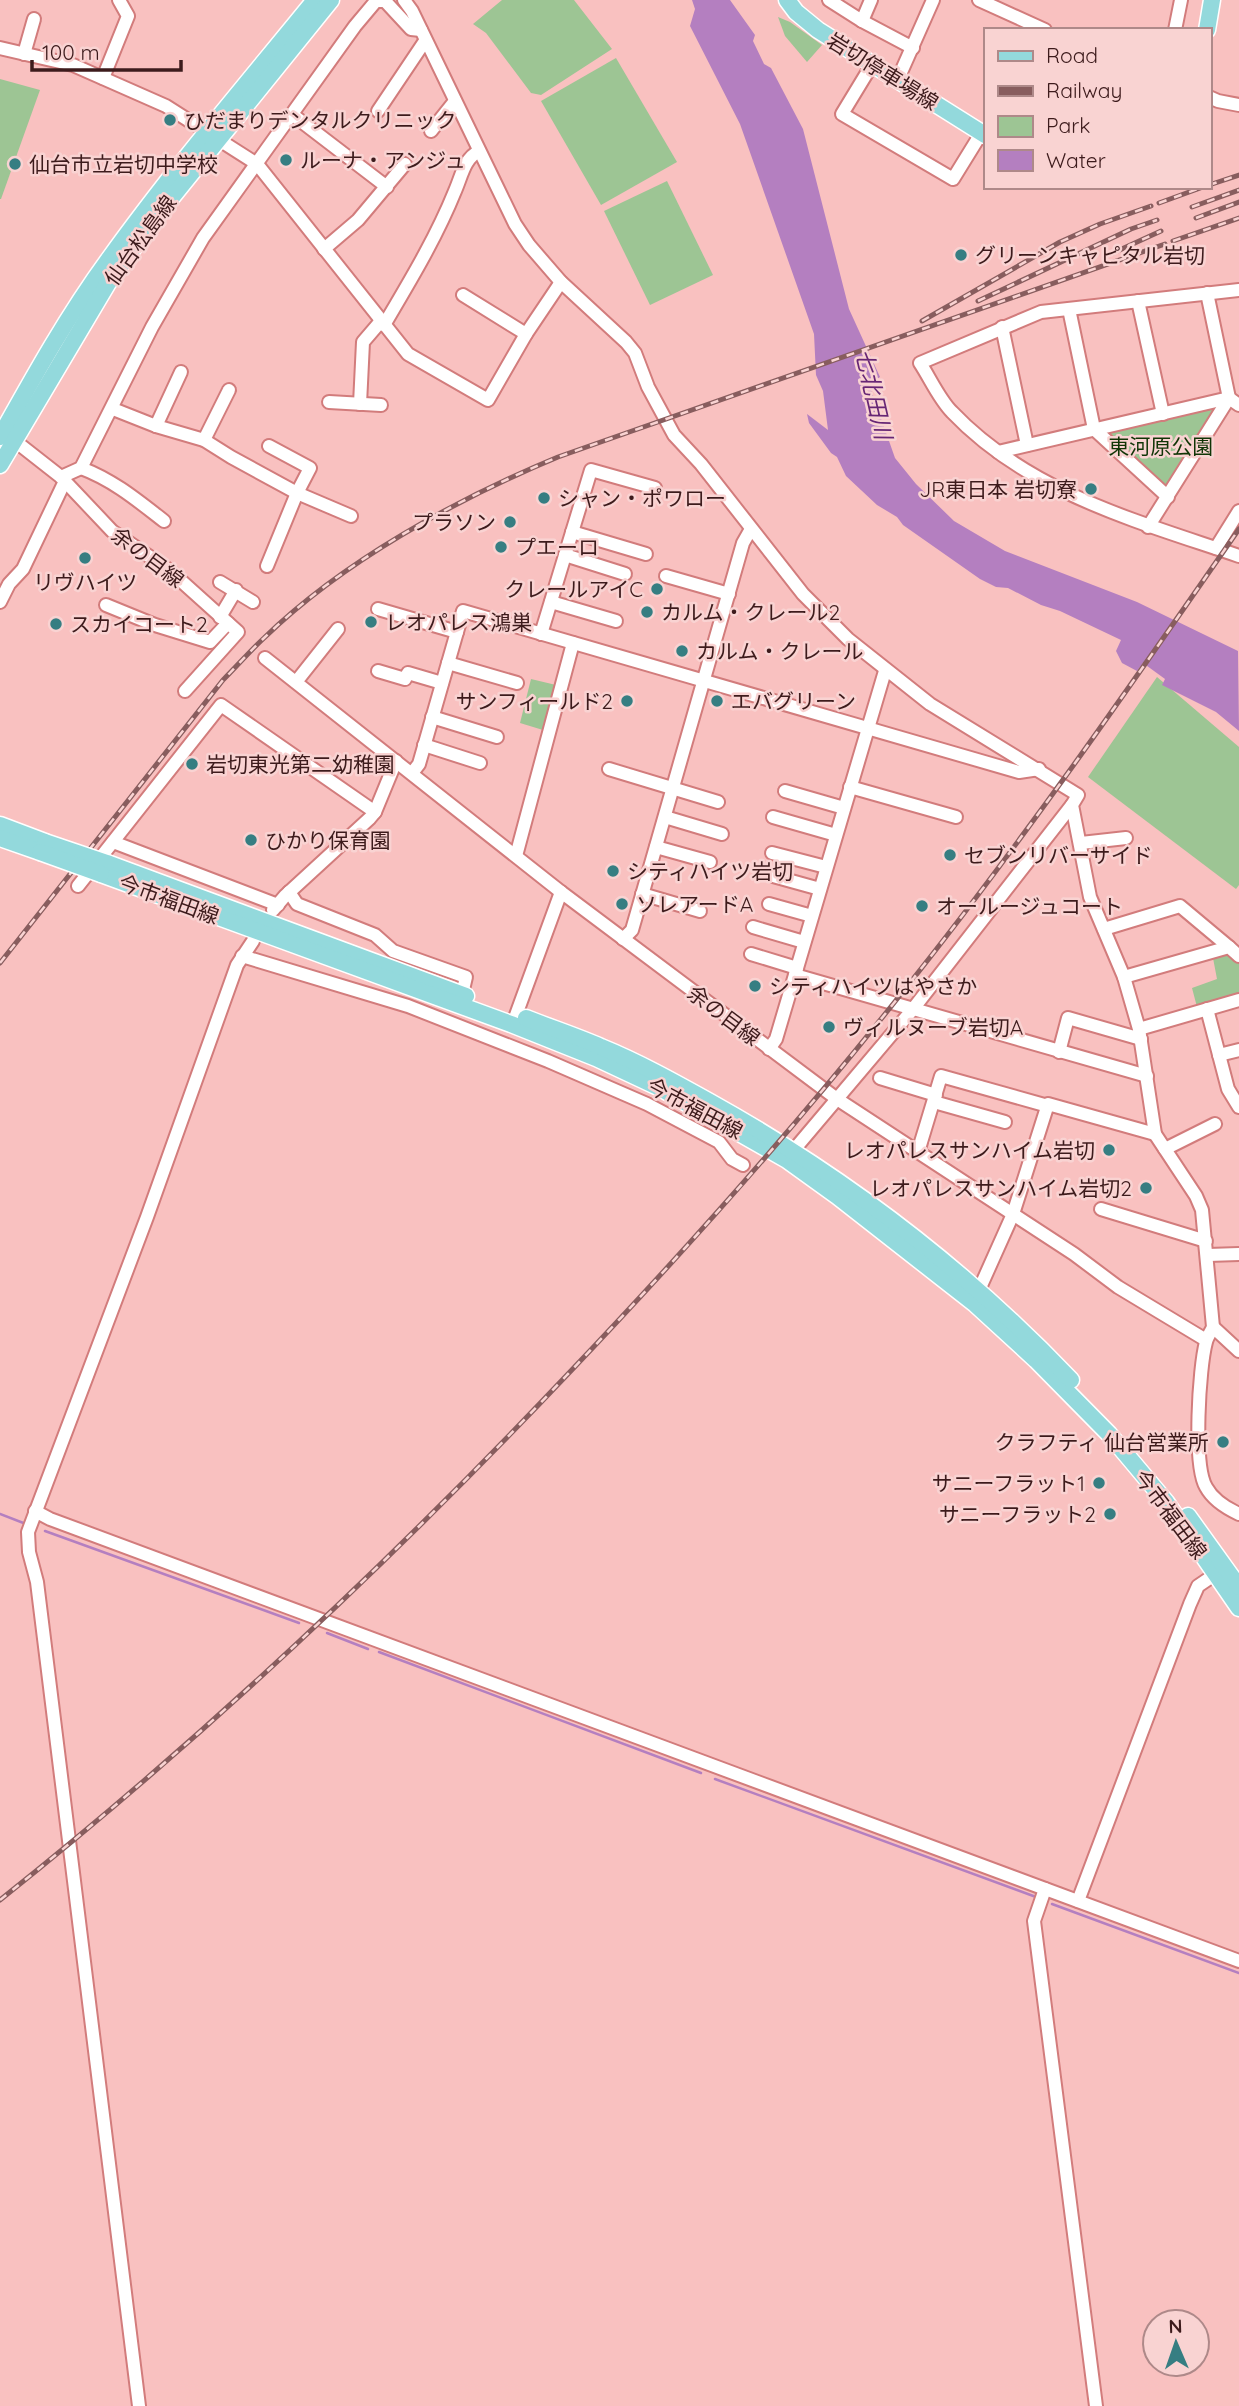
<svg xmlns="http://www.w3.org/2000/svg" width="1239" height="2406" font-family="Quicksand,'Noto Sans JP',sans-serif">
	<rect width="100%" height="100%" fill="#f9c1c0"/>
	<g fill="#9dc594">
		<path d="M502,0h72l38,49 -71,46 -10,-2 -45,-60 -13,-9z"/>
		<path d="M778,17l12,5 32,23 -15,17 -22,-26z"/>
		<path d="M616,58l61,104 -76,43 -60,-104z"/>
		<path d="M0,79l40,11 -39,109h-1z"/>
		<path d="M667,181l46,94 -63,30 -46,-94z"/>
		<path d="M1214,407l2,4 -49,77 -60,-51 1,-6z"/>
		<path d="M1157,677l82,70v138l-3,4 -148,-112z"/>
		<path d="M531,679l25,6 -13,45 -23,-7z"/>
		<path d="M1225,955l8,1 6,5v34l-42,12 -5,-19 25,-9 -4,-21z"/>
	</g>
	<path fill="#b47fc0" d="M692,0h38l25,35 -2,6 11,23 7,4 32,61 46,180 31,68 -11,7 26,74 21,26 38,37 51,30 132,51 101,49 1,80 -23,-19 -54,-27 3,-6 -22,-16 -6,8 -15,-8 -6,-12 5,-11 -61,-29 -19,-6 -33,-17 -12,-1 -16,-8 -77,-54 -6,-8 -20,-12 -31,-29 -9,-19 -6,-4 -22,-30 -2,-9 21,16 -5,-39 -7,-16 -2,-41 -74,-210 -50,-98 5,-17z"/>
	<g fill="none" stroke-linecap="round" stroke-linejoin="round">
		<g stroke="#b47fc0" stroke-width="2.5">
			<path d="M0,1514l26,10"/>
			<path d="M45,1531l254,92"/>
			<path d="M327,1633l41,16"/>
			<path d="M379,1652l322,121"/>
			<path d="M715,1779l321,118"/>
			<path d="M1052,1904l187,69"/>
		</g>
		<defs>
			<g id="minor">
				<path d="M404,0l8,11 103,213 14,21 32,37 65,60 9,11 13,34 26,48 27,29 102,130 45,45 82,65 148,91 -6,10 18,92 34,80 15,52 16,105 41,62 6,14 11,117c-2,5 -6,10 -7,15 -7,26 -13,123 0,145 7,13 20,21 33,27"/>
				<path d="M829,0l33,21 51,27"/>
				<path d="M979,0l66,30"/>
				<path d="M862,21l9,-21"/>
				<path d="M1175,30l6,-30"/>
				<path d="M0,48l73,17 93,41 91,58 151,190 80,46 38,-66 35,-52"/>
				<path d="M24,54l10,-35"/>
				<path d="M873,63l-31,51 111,65 29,-47"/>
				<path d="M103,78l25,-62 -9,-16"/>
				<path d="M898,79l35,-79"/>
				<path d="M1209,97l9,4 21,4"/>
				<path d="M378,111l47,-70"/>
				<path d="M293,115l94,72"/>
				<path d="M431,131l24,-30"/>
				<path d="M324,249l34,-29 47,-56"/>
				<path d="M1239,290l-198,22 -121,51c10,15 19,36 32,49 77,81 185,109 287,144"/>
				<path d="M463,295l63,39"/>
				<path d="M1138,301l25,113"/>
				<path d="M1069,309l25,120 74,68"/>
				<path d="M384,325c26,-44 52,-87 71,-134 7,-16 9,-32 24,-40"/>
				<path d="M1002,327l25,118"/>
				<path d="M329,402l52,3"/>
				<path d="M360,404l3,-62 18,-21"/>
				<path d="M113,409l43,17 48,14 27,17 66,36 54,23"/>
				<path d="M156,426l25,-54"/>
				<path d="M10,437l51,40 51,54 57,39 69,62 -53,59"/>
				<path d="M204,440l25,-50"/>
				<path d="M998,452l231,-54 10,7"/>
				<path d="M81,468c32,12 56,32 83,53"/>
				<path d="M61,477l20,-9 71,-141 51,-89 152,-212 21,-25h9l26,28 10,1"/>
				<path d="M1148,527l81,-129 -22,-105"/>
				<path d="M572,532l74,22"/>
				<path d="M1216,548l23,-37"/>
				<path d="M565,555l60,19"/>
				<path d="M267,566l30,-73 13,-25 -41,-22"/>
				<path d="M666,576l63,18"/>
				<path d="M220,582l33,20"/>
				<path d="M0,602l9,-18 14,-15 42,-88"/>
				<path d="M551,602l65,19"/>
				<path d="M106,605l49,20 55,17 18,-19"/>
				<path d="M378,609l79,23"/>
				<path d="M220,617l16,-27"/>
				<path d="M541,634l50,-164 64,18"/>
				<path d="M265,658l296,234 276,207 237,155 44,33 88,53"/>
				<path d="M448,663l69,20"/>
				<path d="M378,671l27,8 3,-6 34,10"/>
				<path d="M296,682l42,-53"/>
				<path d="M432,717l65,20"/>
				<path d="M424,745l56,18"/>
				<path d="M609,769l109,33"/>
				<path d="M412,773l7,-9 44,-153 556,161 20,-3"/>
				<path d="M850,787l106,30"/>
				<path d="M785,791l59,17"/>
				<path d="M665,817l57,17"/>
				<path d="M773,817l63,18"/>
				<path d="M113,842l165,63"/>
				<path d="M1081,843l45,-5"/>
				<path d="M656,847l54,15"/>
				<path d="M772,853l54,14"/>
				<path d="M516,856l57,-213"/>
				<path d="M773,876l47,13"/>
				<path d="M78,886l143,-181 154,107"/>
				<path d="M289,892l8,12 78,31 18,16 73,26 -4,17"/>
				<path d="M642,894l58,17"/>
				<path d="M769,904l43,12"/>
				<path d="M273,910l12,-14 85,-78 5,-6 21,-51"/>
				<path d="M753,927l51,15"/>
				<path d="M1104,929l76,-23 49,41"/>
				<path d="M623,939l9,-9 111,-387 8,-14"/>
				<path d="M751,954l46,14"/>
				<path d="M242,956l166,50 140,55 99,43 72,38 13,17 11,6"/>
				<path d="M795,975l352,101"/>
				<path d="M1124,977l105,-30 10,9"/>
				<path d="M1207,1009l21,80 11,18"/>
				<path d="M516,1015l45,-123"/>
				<path d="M1139,1029l100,-29"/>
				<path d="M769,1049l7,-10 109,-368"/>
				<path d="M1059,1052l9,-34 73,21"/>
				<path d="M1219,1055l20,-5"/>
				<path d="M880,1078l56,17"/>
				<path d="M934,1102l71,20"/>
				<path d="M1165,1149l50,-25"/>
				<path d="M793,1151l120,-142 159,-204"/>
				<path d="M918,1152l23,-76 107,30"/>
				<path d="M1101,1209l105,32"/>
				<path d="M1208,1255l31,-1"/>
				<path d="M979,1290l34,-76 35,-110 107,30"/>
				<path d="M1213,1327l26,24"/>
				<path d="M35,1511l15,8 1189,442"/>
				<path d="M1045,1889l-11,32 62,485"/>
				<path d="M1078,1901l112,-297 8,-18 25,-17"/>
				<path d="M139,2406l-102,-824 -8,-30 -1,-20 119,-315 90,-252 16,-24"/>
			</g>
			<g id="major">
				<path d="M787,0l9,12 22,18 167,105"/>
				<path d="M1207,30l5,-30"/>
				<path d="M0,437c34,-61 68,-122 109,-178 64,-89 136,-173 206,-259"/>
				<path d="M0,465l108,-182 48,-66 175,-217"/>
				<path d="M0,825l45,17"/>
				<path d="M0,838l40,14"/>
				<path d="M107,863l359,133"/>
				<path d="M101,874l410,150 85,34 64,30 127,72 50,36 138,108 61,56 73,74 57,68 73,106"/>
				<path d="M526,1018c25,10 50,18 75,29 37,15 73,35 109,55 133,74 256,168 361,278"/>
				<path d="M1188,1516l51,71"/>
			</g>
		</defs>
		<use href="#minor" stroke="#d27c7c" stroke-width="16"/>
		<use href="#major" stroke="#fff" stroke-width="19"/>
		<use href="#minor" stroke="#fff" stroke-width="12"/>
		<use href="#major" stroke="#93d9dc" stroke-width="16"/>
		<defs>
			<g id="rail">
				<path d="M1209,185l30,-10"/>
				<path d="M1159,203l44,-16"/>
				<path d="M1192,207l47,-17"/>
				<path d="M1196,218l43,-16"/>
				<path d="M1173,241l66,-23"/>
				<path d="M1113,253l48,-22"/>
				<path d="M978,301l153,-72 26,-9"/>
				<path d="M922,321l138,-79 40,-18 51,-18"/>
				<path d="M0,963l223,-283c14,-14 27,-29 41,-42 79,-77 193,-139 294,-181l607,-213"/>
				<path d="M0,1900c201,-160 390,-338 567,-525 118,-124 232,-252 338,-386 118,-148 226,-304 334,-460"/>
			</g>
		</defs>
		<use href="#rail" stroke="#885d5e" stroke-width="5"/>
		<use href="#rail" stroke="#f9d3d2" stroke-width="2.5" stroke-dasharray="8" stroke-linecap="butt"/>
		<defs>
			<g id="major-bridge">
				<path d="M45,842l62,21"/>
				<path d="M40,852l61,22"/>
			</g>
		</defs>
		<use href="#major-bridge" stroke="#fff" stroke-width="19" stroke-linecap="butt"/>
		<use href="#major-bridge" stroke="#93d9dc" stroke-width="16"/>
	</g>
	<g fill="#367e82" stroke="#f9d3d2" stroke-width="2.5">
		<circle cx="170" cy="120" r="7"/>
		<circle cx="286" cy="160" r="7"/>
		<circle cx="15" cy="164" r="7"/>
		<circle cx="961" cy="255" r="7"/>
		<circle cx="1091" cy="489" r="7"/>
		<circle cx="544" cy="498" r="7"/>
		<circle cx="510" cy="522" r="7"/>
		<circle cx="501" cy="547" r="7"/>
		<circle cx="85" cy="558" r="7"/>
		<circle cx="657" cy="589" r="7"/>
		<circle cx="647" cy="612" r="7"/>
		<circle cx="371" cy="622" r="7"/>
		<circle cx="56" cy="624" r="7"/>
		<circle cx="682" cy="651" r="7"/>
		<circle cx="627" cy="701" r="7"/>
		<circle cx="717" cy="701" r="7"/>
		<circle cx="192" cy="764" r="7"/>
		<circle cx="251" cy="840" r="7"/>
		<circle cx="950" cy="855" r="7"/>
		<circle cx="613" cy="871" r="7"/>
		<circle cx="622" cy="904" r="7"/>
		<circle cx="922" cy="906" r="7"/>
		<circle cx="755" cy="986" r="7"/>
		<circle cx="829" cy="1027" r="7"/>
		<circle cx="1109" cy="1150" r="7"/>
		<circle cx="1146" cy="1188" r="7"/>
		<circle cx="1223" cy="1442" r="7"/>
		<circle cx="1099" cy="1483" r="7"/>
		<circle cx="1110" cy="1514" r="7"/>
	</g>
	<g text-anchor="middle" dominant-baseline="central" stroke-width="5" stroke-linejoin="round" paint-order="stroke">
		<g font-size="21" fill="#3d1b1c" stroke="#f9d3d2">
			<text transform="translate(883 71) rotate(32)">岩切停車場線</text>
			<text transform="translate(140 240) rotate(-54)">仙台松島線</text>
			<text transform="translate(148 557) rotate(37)">余の目線</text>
			<text transform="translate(169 899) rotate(20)">今市福田線</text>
			<text transform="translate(724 1015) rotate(37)">余の目線</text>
			<text transform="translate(695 1108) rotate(28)">今市福田線</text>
			<text transform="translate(1171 1514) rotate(53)">今市福田線</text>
		</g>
		<g font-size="21" fill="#3d1b1c" stroke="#f9d3d2" text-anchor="start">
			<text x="184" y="120">ひだまりデンタルクリニック</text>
			<text x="300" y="160">ルーナ・アンジュ</text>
			<text x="29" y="164">仙台市立岩切中学校</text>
			<text x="975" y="255">グリーンキャピタル岩切</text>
			<text x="1077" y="489" text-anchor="end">JR東日本 岩切寮</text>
			<text x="558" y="498">シャン・ポワロー</text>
			<text x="496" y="522" text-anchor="end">プラソン</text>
			<text x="515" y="547">プエーロ</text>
			<text x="85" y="582" text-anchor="middle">リヴハイツ</text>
			<text x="643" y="589" text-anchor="end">クレールアイC</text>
			<text x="661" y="612">カルム・クレール2</text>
			<text x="385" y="622">レオパレス鴻巣</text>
			<text x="70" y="624">スカイコート2</text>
			<text x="696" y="651">カルム・クレール</text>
			<text x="613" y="701" text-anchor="end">サンフィールド2</text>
			<text x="731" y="701">エバグリーン</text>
			<text x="206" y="764">岩切東光第二幼稚園</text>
			<text x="265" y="840">ひかり保育園</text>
			<text x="964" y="855">セブンリバーサイド</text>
			<text x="627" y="871">シティハイツ岩切</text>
			<text x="636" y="904">ソレアードA</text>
			<text x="936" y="906">オールージュコート</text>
			<text x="769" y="986">シティハイツはやさか</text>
			<text x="843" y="1027">ヴィルヌーブ岩切A</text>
			<text x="1095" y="1150" text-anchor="end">レオパレスサンハイム岩切</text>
			<text x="1132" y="1188" text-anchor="end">レオパレスサンハイム岩切2</text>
			<text x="1209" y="1442" text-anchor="end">クラフティ 仙台営業所</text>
			<text x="1085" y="1483" text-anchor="end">サニーフラット1</text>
			<text x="1096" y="1514" text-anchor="end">サニーフラット2</text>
		</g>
		<g font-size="21" fill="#103506" stroke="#f9d3d2">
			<text x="1161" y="446">東河原公園</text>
		</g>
		<g font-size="23" font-style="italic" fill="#672675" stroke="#f9d3d2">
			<text transform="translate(874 394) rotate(77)">七北田川</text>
		</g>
	</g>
	<rect x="984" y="28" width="228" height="161" fill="#f9d3d2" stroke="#ae8989" stroke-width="2"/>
	<rect x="998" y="51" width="35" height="10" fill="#93d9dc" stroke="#ae8989" stroke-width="2"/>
	<text x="1046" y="63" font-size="21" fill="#3d1b1c">Road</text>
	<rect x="998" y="86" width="35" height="10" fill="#885d5e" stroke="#ae8989" stroke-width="2"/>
	<text x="1046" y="98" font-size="21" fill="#3d1b1c">Railway</text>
	<rect x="998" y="116" width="35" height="21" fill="#9dc594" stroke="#ae8989" stroke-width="2"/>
	<text x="1046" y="133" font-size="21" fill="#3d1b1c">Park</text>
	<rect x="998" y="150" width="35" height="21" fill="#b47fc0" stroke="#ae8989" stroke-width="2"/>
	<text x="1046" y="168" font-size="21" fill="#3d1b1c">Water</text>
	<g transform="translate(1176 2343) rotate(358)"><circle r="33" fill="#f9d3d2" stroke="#ae8989" stroke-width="2"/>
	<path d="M0-5L12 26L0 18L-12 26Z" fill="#367e82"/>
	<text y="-10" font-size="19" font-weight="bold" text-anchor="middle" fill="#3d1b1c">N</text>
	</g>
	<path d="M32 60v10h149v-10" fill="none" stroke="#3d1b1c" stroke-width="3.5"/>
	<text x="42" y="60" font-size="21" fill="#3d1b1c" stroke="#f9d3d2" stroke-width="5" paint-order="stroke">100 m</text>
</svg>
